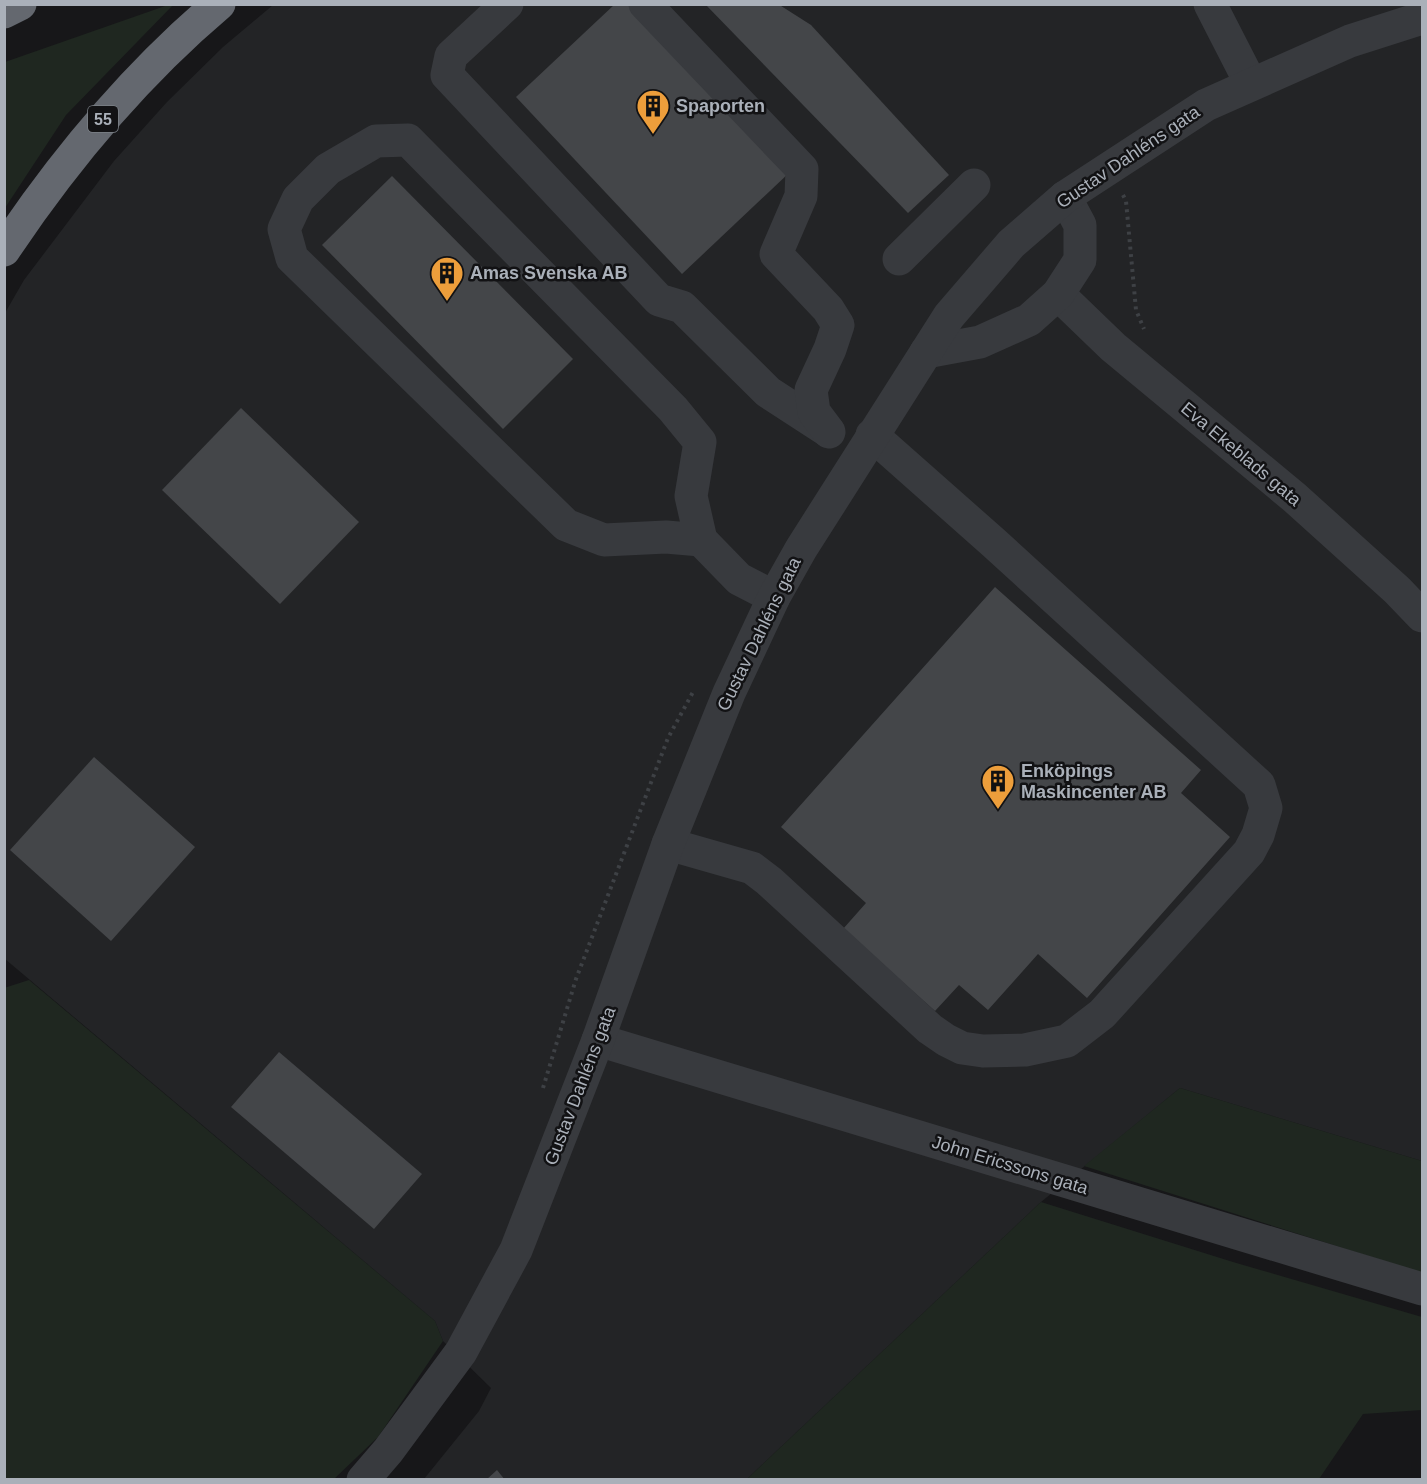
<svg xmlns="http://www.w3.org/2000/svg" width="1427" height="1484" font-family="Arial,sans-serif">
	<rect width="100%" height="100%" fill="#171719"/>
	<path fill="#232426" d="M273,5h1149v1156l-242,-73 -139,114 -294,277h-323l55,-68 12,-23 -48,-47 -8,-20 -430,-362v-646l19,-33 90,-119 53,-59 56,-55z"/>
	<g fill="#1f2720">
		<path d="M168,5h5l-107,110 -61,93v-146z"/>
		<path d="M29,980l406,341 8,20 -65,96 -44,42h-329l-1,-491z"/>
		<path d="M1180,1088l242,73v112l-338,-107z"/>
		<path d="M1041,1202l192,60 189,55v93l-59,4 -44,65h-572z"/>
	</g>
	<g fill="#444649">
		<path d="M615,4h18l157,168 -108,102 -166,-177z"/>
		<path d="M705,4h73l33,21 138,150 -41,38z"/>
		<path d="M392,176l181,183 -70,70 -181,-184z"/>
		<path d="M241,408l118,114 -79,82 -118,-114z"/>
		<path d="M995,587l206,183 -20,23 49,44 -143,161 -49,-44 -50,56 -29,-25 -24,26 -92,-82 23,-26 -85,-76z"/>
		<path d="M94,757l101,90 -84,94 -101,-91z"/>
		<path d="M279,1052l143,122 -48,55 -143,-122z"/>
		<path d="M497,1470l8,10h-19z"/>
	</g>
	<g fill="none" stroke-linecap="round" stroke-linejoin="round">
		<g stroke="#3e4145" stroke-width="4" stroke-dasharray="3 4.5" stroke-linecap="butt">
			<path d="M1123,195l3,6 10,109 8,19"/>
			<path d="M543,1088l33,-109 92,-241 25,-46"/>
		</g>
		<g stroke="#383a3e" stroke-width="33">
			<path d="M507,4l-56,52 -4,19 212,225 23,7 86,85 60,39"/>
			<path d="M645,4l157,165 -1,27 -25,58 52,55 10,16 -8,24 -19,41 3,22 15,20"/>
			<path d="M1210,4l41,80"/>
			<path d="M899,259l75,-74"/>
			<path d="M1058,294l55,53 182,151 102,92 25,26"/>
			<path d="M926,352l54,-10 49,-22 29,-26 22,-34v-35l-15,-28"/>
			<path d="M701,540l-35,-3 -62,3 -38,-15 -274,-267 -8,-29 14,-30 30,-30 48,-28 32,-1 265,269 27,33 -9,54 10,44 38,39 35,18"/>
			<path d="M668,844l84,24 17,13 161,148 16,11 16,8 21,3 42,-1 42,-9 35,-27 147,-162 9,-17 8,-27 -7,-23 -265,-242 -122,-108"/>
			<path d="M598,1040l824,249"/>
			<path d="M363,1480l25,-29 73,-99 55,-102 82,-210 70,-196 61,-151 45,-96 27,-48 148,-233 62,-72 54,-47 141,-92 144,-64 72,-23"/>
		</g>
		<g stroke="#64686f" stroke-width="33">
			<path d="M4,12l16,-8"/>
			<path d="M4,250c61,-91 131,-175 215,-246"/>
		</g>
	</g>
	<defs>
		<symbol id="building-pin" viewBox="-11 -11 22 30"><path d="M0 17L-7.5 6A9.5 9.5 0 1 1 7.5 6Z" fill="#ed9e3b" stroke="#121214"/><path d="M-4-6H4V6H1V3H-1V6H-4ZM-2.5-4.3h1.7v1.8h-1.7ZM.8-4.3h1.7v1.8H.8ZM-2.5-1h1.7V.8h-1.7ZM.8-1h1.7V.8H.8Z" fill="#111"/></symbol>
	</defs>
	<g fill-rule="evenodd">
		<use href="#building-pin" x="634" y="87" width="38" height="52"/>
		<use href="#building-pin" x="428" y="254" width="38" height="52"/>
		<use href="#building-pin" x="979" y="762" width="38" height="52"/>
	</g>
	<g text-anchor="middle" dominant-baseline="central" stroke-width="5" stroke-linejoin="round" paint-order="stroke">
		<rect fill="#121214" stroke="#7c8188" stroke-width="1.5" x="88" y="106" width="30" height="26" rx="4.5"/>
		<g font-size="16" font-weight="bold" fill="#aab0b9">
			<text x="103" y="119">55</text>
		</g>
		<g font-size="18" font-weight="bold" fill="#aab0b9" stroke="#121214" text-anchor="start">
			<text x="676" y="106">Spaporten</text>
			<text x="470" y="273">Amas Svenska AB</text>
			<text x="1021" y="771">Enköpings<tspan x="1021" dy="21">Maskincenter AB</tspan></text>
		</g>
		<g font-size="18" fill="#aab0b9" stroke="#121214">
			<text transform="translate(1128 157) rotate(-34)">Gustav Dahléns gata</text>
			<text transform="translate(1241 454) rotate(40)">Eva Ekeblads gata</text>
			<text transform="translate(759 634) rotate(-64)">Gustav Dahléns gata</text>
			<text transform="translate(580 1086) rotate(-69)">Gustav Dahléns gata</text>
			<text transform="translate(1010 1165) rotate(17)">John Ericssons gata</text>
		</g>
	</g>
	<rect width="1427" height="1484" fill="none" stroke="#aab0b9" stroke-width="12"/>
</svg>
